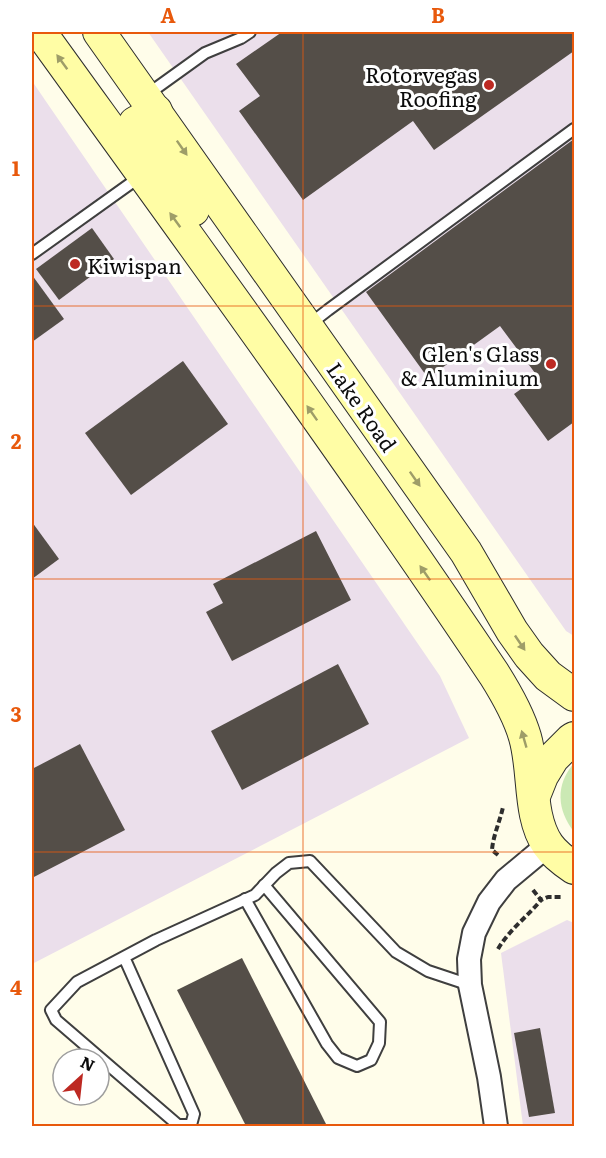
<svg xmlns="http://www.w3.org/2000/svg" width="606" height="1158" font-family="Literata,serif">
	<rect width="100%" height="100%" fill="#fffdea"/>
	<g fill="#ebdfeb">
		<path d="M148,32h426v604l-8,-5z"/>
		<path d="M32,81l408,595 29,62 -437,226z"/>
		<path d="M567,920l7,3v203h-51l-22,-173z"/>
	</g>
	<path fill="#cbe9b4" d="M574,763v69c-17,-22 -19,-47 0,-69z"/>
	<g fill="#544e48">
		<path d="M282,32h292v19l-140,99 -21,-29 -110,79 -64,-89 21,-15 -24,-32z"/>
		<path d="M574,139v283l-26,19 -34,-47 24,-17 -38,-51 -72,52 -62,-86z"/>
		<path d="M92,228l22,31 -55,41 -23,-31z"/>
		<path d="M32,275l32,44 -32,23z"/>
		<path d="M183,361l45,63 -97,71 -46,-62z"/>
		<path d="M32,522l27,37 -27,20z"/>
		<path d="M316,531l35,69 -119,61 -26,-49 17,-9 -10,-19z"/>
		<path d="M338,664l31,60 -127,66 -31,-59z"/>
		<path d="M80,744l45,86 -93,48v-109z"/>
		<path d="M242,958l85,168h-81l-69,-136z"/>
		<path d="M540,1028l15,85 -26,4 -15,-84z"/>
	</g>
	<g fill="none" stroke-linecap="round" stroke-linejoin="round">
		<defs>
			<g id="lane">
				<path d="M148,94l57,-41 36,-15 9,-6"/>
				<path d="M32,254l109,-78"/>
				<path d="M310,324l18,-14 246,-181"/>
				<path d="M245,899l82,145 11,14 19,8 14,-6 8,-17 1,-21 -116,-137"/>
				<path d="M124,957l70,157 -3,11h-13l-122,-105 -5,-10 26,-28 79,-42 99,-45 21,-22 13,-10 21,-2 86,91 32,19 42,14"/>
			</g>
			<path id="street" d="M496,1126l-7,-49 -19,-92 -1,-26 5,-26 15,-31 17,-22 42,-35"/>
			<g id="secondary">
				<path d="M40,32c153,212 308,424 454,642 12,19 25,42 31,63 10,34 3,79 23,108 7,10 17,17 26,23"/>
				<path d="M99,32l367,520 46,79 17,24 19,21 26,19"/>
				<path d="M156,111l-21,12 58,87"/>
				<path d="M534,796l8,-20 11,-18 18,-18 3,-2"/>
			</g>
		</defs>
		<use href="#lane" stroke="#3f3f3f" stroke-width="14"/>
		<use href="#street" stroke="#3f3f3f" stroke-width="26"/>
		<use href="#secondary" stroke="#2e2e2e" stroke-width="34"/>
		<g stroke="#2e2e2e" stroke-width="4" stroke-dasharray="6 3" stroke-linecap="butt">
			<path d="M498,855l-6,-5c1,-14 8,-29 11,-43"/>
			<path d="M533,890l8,10 7,-3h14"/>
			<path d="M498,949c11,-19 30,-33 43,-49"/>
		</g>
		<use href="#lane" stroke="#fff" stroke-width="10"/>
		<use href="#street" stroke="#fff" stroke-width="22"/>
		<use href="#secondary" stroke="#fffda5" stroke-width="32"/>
	</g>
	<defs><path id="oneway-solid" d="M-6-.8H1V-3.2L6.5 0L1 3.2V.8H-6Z" transform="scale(1.5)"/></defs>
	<g fill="#9e9d68">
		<use href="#oneway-solid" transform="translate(62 62) rotate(-126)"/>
		<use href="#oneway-solid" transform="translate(182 148) rotate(55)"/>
		<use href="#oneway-solid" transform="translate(175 220) rotate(-126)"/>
		<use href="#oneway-solid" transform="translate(312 413) rotate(-125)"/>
		<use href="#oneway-solid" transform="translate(415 479) rotate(55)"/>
		<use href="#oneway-solid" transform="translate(425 573) rotate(-125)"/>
		<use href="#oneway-solid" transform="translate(520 643) rotate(56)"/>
		<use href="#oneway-solid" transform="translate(524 739) rotate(-106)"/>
	</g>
	<path fill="none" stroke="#e8590c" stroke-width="1.5" stroke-opacity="0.55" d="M303,32v1094M32,306h542M32,579h542M32,852h542"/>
	<g fill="#bd2922" stroke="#fff" stroke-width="2">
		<circle cx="489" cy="85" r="6"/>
		<circle cx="75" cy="264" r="6"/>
		<circle cx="551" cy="364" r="6"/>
	</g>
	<g text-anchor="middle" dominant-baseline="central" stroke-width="6" stroke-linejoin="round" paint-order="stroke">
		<g font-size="21" fill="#0c0c0c" stroke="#fff" text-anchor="end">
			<text x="477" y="73">Rotorvegas<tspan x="477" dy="24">Roofing</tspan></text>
			<text x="87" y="264" text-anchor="start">Kiwispan</text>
			<text x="539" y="352">Glen's Glass<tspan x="539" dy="24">&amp; Aluminium</tspan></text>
		</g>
		<g font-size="21" fill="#0c0c0c" stroke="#fff">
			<text transform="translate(363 406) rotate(55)">Lake Road</text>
		</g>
	</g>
	<rect width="606" height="1158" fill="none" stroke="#ffffff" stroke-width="66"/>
	<g transform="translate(81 1077) rotate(27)"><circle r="28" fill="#ffffff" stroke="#9e9e9e" stroke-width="1.5"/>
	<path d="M0-4.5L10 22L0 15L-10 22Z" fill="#bd2922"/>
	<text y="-9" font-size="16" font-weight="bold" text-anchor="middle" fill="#0c0c0c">N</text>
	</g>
	<rect x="33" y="33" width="540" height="1092" fill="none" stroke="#e8590c" stroke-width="2"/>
	<g font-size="20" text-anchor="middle" font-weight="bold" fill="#e8590c">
		<text x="168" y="23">A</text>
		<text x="438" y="23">B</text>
		<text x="16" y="176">1</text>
		<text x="16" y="449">2</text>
		<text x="16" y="722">3</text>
		<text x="16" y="995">4</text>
	</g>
</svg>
